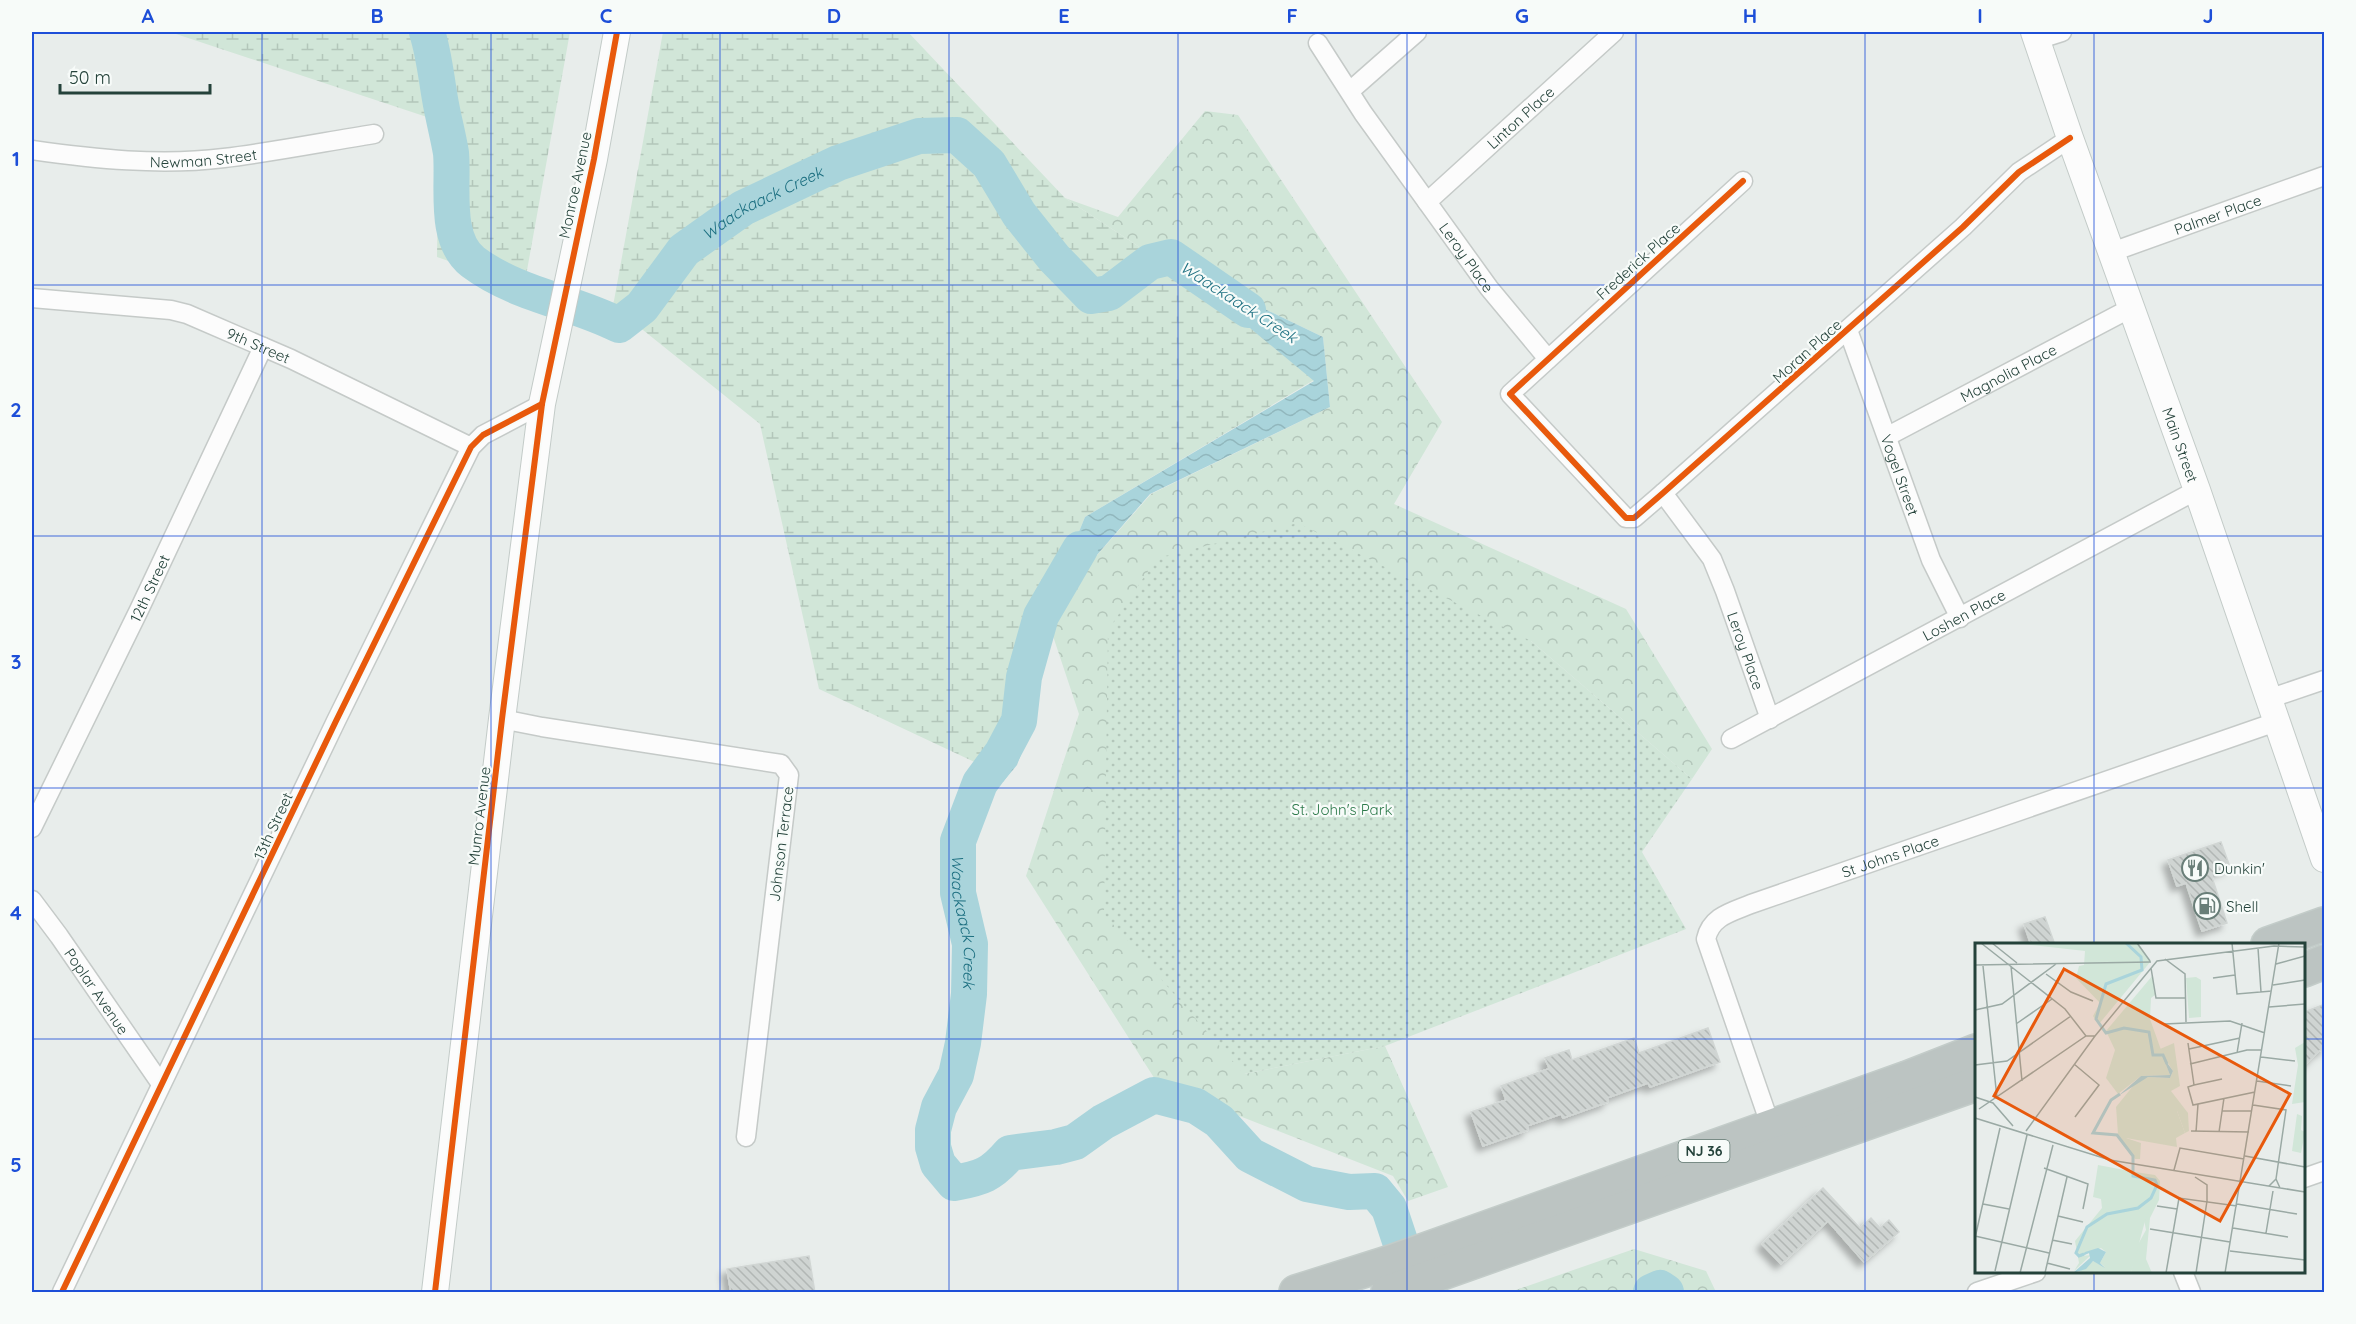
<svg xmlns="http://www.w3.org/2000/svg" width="2356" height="1324" font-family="Quicksand,sans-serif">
	<defs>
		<pattern id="forest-crowns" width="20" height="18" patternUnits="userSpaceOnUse" patternTransform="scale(1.5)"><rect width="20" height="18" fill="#d1e6d8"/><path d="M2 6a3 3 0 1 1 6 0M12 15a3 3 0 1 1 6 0" fill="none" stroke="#b3c6ba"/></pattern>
		<pattern id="wetland-marsh" width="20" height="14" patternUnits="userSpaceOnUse" patternTransform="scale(1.5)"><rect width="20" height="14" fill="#d1e6d8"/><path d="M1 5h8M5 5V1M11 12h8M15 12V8" fill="none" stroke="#b3c6ba"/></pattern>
		<pattern id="park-dots" width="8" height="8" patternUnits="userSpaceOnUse" patternTransform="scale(1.5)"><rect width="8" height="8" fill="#d1e6d8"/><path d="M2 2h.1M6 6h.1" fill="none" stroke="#b3c6ba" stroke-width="1.8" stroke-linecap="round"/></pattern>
		<pattern id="water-waves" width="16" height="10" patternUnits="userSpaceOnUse" patternTransform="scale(1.5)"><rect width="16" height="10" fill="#a9d4db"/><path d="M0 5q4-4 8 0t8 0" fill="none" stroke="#91b7bd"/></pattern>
		<pattern id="building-back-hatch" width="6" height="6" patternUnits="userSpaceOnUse" patternTransform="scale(1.5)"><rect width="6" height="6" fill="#cfd4d2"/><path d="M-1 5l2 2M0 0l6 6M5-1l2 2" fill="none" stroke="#b2b7b5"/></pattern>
		<filter id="shadow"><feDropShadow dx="-5.5" dy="5.5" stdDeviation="3" flood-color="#0004"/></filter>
	</defs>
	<rect width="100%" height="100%" fill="#e8edeb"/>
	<g fill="url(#forest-crowns)">
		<path d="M1205,111l33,4 204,307 -48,82 232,105 86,140 -20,30 -161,-138 -287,433 141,-28 63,141 -40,14 -15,-25 -235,-92 -132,-208 53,-162 -28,-84 25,-51 75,-85 179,-87 -7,-70 -173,-83 -85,-56 53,19z"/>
		<path d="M1634,1249l72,22 10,21h-206z"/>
	</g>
	<g fill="url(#wetland-marsh)">
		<path d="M170,32h400l-46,255 -87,-30 2,-136z"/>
		<path d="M663,32h245l157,166 85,56 25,12 139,114 -229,137 -102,249 -164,-77 -59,-265 -122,-98 -27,-9z"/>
	</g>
	<path fill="url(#park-dots)" d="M1298,523l233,118 161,138 -50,73 44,77 -301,117 -141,28 -140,-160 4,-284 49,-72z"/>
	<path fill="url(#water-waves)" d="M1175,266l148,71 7,70 -180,87 -74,85 -37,76 -13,86 -9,24 -14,17 -15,-4 -5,-12 102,-249 229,-136z"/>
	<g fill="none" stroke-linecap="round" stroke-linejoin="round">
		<g stroke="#a9d4db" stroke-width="36">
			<path id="s1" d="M427,32c7,22 9,44 13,67 3,18 8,36 11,54 3,32 -8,86 22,109 44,33 99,39 146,63l23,-18 42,-57 59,-42 95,-45 81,-27 38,-1 32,29 30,50 35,44 37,38 18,-3 41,-31 21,-5 77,53"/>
			<path id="s2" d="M1080,549l-39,67 -17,61 -5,44 -17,32 -22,30 -22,58v52l12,51 -1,50 -6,49 -7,32 -17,32 -6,23v17l5,17 16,19c28,-5 37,-8 56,-30l46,-6 19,-5 28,-20 51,-27 42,11 23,15 31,34 57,29 42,8 26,-1 14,17 27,81"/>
			<path d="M1651,1292l9,-4 6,4"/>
		</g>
	</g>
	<g fill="url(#building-back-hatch)" stroke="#d1d6d4" stroke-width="1.5" filter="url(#shadow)">
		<path d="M2221,842l9,25 -19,7 16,49 -25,8 -16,-48 -9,3 -9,-26z"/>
		<path d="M2045,917l10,28h-24l-7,-21z"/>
		<path d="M2325,1004v45l-6,2 -15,15v-54z"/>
		<path d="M1708,1028l12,34 -70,25 -2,-4 -41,15 1,4 -45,16 -2,-4 -34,12 1,4 -45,16 -12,-34 35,-12 -5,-14 47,-17 1,-1 -4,-10 24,-8 3,10 62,-22 5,15z"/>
		<path d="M1823,1188l37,40 11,-10 9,10 9,-8 10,12 -35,30 -36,-41 -47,43 -19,-20z"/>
		<path d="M809,1256l6,37h-84l-4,-24z"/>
	</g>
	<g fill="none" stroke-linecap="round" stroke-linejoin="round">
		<defs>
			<g id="street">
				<path d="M2037,40l25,-8"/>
				<path id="s3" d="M1318,43l45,70 126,175 59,71"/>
				<path d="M1350,91l67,-59"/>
				<path id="s4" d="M32,150c63,9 128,16 192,8 50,-6 100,-16 150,-24"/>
				<path d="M1743,181l-233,213 116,124h8l29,-25 300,-266 56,-55 51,-34"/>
				<path id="s5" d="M1427,202l187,-170"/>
				<path id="s6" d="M2112,252l212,-76"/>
				<path id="s7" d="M32,298l139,12 16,4 104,45 180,88"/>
				<path id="s8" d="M1848,330l83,230 29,58"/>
				<path id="s9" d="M1888,436l243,-128"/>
				<path id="s10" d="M1663,493l49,66 13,32 45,128"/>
				<path d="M2268,699l56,-19"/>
				<path d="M502,719l40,8 239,37 8,11 -43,362"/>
				<path id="s11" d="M1731,739l466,-249"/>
				<path id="s12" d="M32,828l107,-218 124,-263"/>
				<path id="s13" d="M32,900l27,36 102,148"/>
				<path id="s14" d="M1771,1127l-65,-188c5,-23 26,-27 45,-35l525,-182"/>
				<path d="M2304,1178l20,-7"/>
				<path d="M2183,1272l8,20"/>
				<path d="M62,1292l274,-571 135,-274 12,-12 59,-31"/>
				<path d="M1977,1292l59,-20"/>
			</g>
			<g id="secondary">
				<path id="s15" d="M2034,32l36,106 127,352 127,369"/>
				<path d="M435,1292l67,-573 40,-315 52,-245 23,-127"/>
			</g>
			<g id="highway">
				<path d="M2268,944l56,-20"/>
				<path d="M2304,970l20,-8"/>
				<path d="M1296,1292l95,-30 516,-184 69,-27"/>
				<path d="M1388,1292l588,-208"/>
			</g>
		</defs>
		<use href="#street" stroke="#c5cac8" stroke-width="21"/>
		<use href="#secondary" stroke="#c3cbc8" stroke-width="28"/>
		<use href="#highway" stroke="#c3ccc9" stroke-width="36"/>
		<use href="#street" stroke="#fcfcfc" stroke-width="18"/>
		<use href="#secondary" stroke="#fcfcfc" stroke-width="26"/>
		<use href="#highway" stroke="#bcc4c2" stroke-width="33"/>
		<defs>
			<g id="cycleway">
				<path d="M1743,181l-233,213 116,124h8l29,-25 300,-266 56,-55 51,-34"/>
				<path d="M62,1292l274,-571 135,-274 12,-12 59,-31"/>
				<path d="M435,1292l67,-573 40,-315 52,-245 23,-127"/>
			</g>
		</defs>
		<use href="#cycleway" stroke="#f7fbf9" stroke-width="10"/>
		<use href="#cycleway" stroke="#e8590c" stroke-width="6"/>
	</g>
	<path fill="none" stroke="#1d4ed8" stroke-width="1.5" stroke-opacity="0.55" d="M262,32v1260M491,32v1260M720,32v1260M949,32v1260M1178,32v1260M1407,32v1260M1636,32v1260M1865,32v1260M2094,32v912M32,285h2292M32,536h2292M32,788h2292M32,1039h1944M2304,1039h20M2094,1272v20"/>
	<defs>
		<symbol id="restaurant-ring" viewBox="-11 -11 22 22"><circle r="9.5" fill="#f7fbf9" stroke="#697e78" stroke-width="1.5"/><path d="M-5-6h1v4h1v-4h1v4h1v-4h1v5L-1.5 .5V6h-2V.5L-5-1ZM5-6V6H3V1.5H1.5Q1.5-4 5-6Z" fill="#697e78"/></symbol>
		<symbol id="fuel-ring" viewBox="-11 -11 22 22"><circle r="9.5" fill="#f7fbf9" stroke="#697e78" stroke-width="1.5"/><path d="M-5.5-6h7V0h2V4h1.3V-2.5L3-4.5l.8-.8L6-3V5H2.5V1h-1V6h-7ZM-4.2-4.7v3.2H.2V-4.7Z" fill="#697e78"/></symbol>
	</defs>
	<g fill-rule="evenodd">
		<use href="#restaurant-ring" x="2180" y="853" width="30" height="30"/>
		<use href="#fuel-ring" x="2192" y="891" width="30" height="30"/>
	</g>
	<g text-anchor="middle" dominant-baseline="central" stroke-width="4.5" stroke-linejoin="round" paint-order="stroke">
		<rect fill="#f7fbf9" stroke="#637a73" stroke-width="1.5" x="1678.5" y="1140" width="51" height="22" rx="4.5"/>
		<g font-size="14" font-weight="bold" fill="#24423a">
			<text x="1704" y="1151">NJ 36</text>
		</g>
		<g font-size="15" fill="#24423a" stroke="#f7fbf9">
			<text stroke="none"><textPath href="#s5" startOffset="126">Linton Place</textPath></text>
			<text stroke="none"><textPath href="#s4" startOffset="172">Newman Street</textPath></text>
			<text transform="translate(575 185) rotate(-78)">Monroe Avenue</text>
			<text stroke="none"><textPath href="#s6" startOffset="112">Palmer Place</textPath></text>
			<text stroke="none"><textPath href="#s3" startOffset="261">Leroy Place</textPath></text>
			<text transform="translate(1638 261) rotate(-42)">Frederick Place</text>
			<text stroke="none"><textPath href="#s7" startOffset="234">9th Street</textPath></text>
			<text transform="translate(1807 351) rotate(-42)">Moran Place</text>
			<text stroke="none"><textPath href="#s9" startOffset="136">Magnolia Place</textPath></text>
			<text stroke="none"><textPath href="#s15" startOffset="438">Main Street</textPath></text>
			<text stroke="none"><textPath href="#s8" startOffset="154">Vogel Street</textPath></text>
			<text stroke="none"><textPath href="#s12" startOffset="267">12th Street</textPath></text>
			<text stroke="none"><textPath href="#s11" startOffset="264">Loshen Place</textPath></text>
			<text stroke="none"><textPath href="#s10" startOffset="180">Leroy Place</textPath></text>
			<text transform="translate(479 816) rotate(-83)">Munro Avenue</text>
			<text transform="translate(273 826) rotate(-65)">13th Street</text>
			<text transform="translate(781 844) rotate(-83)">Johnson Terrace</text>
			<text stroke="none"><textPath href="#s14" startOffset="406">St Johns Place</textPath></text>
			<text stroke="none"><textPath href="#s13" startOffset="112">Poplar Avenue</textPath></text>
		</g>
		<g font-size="15" fill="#2d7a4b" stroke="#f7fbf9">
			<text x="1342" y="809">St. John's Park</text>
		</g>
		<g font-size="15" fill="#24423a" stroke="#f7fbf9" text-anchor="start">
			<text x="2214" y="868">Dunkin'</text>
			<text x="2226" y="906">Shell</text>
		</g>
		<g font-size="16" font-style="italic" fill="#1c6f80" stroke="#f7fbf9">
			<text stroke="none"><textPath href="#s1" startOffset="590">Waackaack Creek</textPath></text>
			<text transform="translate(1239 302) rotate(33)">Waackaack Creek</text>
			<text stroke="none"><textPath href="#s2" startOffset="402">Waackaack Creek</textPath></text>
		</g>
	</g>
	<g transform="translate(1975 943)">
		<rect width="330" height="330" fill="#e8edeb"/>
		<path d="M199,100l6,43 -9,5 17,22 1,18 -4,2 -8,-22 -51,27 15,5 -1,16h-5l-17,-25 -2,-27 21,-26 11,-4 22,1 3,-7 -17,-27 4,5zM322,171l5,2 -1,14 4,2 -4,21 -9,-2zM160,229l20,3 5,6 -1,19 -9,18 -4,41 6,14h-21l5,-25 10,-18z" fill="#d1e6d8"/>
		<path d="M40,0h123l13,18 -52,63 -6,-8 7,-13 -24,-25 3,-12 5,-1 1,-14zM178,32l2,20 -4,3 -1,21 20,56 -29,1 -23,18 -12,-16 9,-28 -9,-19zM330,99v60l-13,2 6,-39 -3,-17zM123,222l37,7 20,12 -24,89h-54l16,-12 12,6 -5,-4 6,-11 -5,-4 -19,8 9,-1 -17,16 5,-8 -4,-22 27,-33 -1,-9 -8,-2z" fill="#d1e6d8"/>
		<path d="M221,34l5,3v37l-12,1 -3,-40zM171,141l15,4 16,23 8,22 -9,5 1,9 -51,-9 -5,-23 16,-27z" fill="#d1e6d8"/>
		<path d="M188,114l10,14 -3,7 -22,-1 -30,19 23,-20 29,-1zM123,305l8,4 -6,11 5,5 -12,-7 -7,8 -13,4 17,-15 -1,-5 -9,4 5,-5z" fill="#a9d4db"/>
		<path fill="none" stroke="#a9d4db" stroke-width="3" d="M151,0l15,14 1,13 -36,14 -10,35 10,14 18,-5 25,4 4,23h10l4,9M109,311l-5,2 -3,-3 11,-26 20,-13 31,-6 13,-10 6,-13 -2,-5 -22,-4v-20l-16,-21 -24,-2 18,-33 9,-6"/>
		<path fill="none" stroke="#9aa9a4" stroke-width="1.5" d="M6,0l84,66 21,27M17,0l25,20M162,0l13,18M257,0l5,51 35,-3M283,5l3,44M190,16l20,15 1,48M301,21l29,-8M0,22l176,-3M8,23l14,132M36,23l11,115M176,25l5,30h29M71,31l25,18 22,9M238,35l22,-3M298,42l32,-5M294,64l36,-3M0,67l27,-6 54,-40M41,81l36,-25M189,81l66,-3 35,12M213,100l6,42M214,106l51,-11M262,110l5,-30M286,114l34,4M99,121l25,21 -24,32M215,121l57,-14h15M0,122l32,-4 64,-45M282,138l34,5M219,142l-6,2 5,18 62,-13M219,142l28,-6M0,154l18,6 20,23M278,162l33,5 -10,69M4,166l107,-73h9M247,168h30M0,175l135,42 195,32M51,188l69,-95 62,-75 117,-15 31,1M216,188l58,1M221,189l2,-28M244,189l5,-34M270,213l60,11M69,225l44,16 -5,25M199,227l6,-22 64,11M220,234l12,8v16M294,243l7,-7 4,9M8,261l26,5M262,261l60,10M182,263l20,3M83,273l25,6M258,285l55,9M175,286l80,13M291,290l7,-42M0,293l74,17M0,295l25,-110M77,297l20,4M255,308l75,9M72,320l23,6M20,328l32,-136M45,330l33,-128M70,330l22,-96M191,330l13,-75 58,8M221,330l11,-72M250,330l54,-330"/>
		<path fill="#e8590c" fill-opacity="0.15" stroke="#e8590c" stroke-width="3" d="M89,26l226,125 -70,127 -226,-125z"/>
		<rect width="330" height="330" fill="none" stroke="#24423a" stroke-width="3"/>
	</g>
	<rect width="2356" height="1324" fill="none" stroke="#f7fbf9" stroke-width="66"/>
	<path d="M60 84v9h150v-9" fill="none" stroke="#24423a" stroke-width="3"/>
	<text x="69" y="84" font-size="18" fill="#24423a" stroke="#f7fbf9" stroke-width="4.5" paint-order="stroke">50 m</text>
	<rect x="33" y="33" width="2290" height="1258" fill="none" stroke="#1d4ed8" stroke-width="2"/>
	<g font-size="20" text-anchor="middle" font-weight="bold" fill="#1d4ed8">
		<text x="148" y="23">A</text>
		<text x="377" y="23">B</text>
		<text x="606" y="23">C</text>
		<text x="834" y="23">D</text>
		<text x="1064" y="23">E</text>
		<text x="1292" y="23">F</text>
		<text x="1522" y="23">G</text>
		<text x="1750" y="23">H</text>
		<text x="1980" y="23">I</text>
		<text x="2208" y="23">J</text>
		<text x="16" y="166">1</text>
		<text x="16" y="417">2</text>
		<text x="16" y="669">3</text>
		<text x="16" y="920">4</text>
		<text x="16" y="1172">5</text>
	</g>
</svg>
